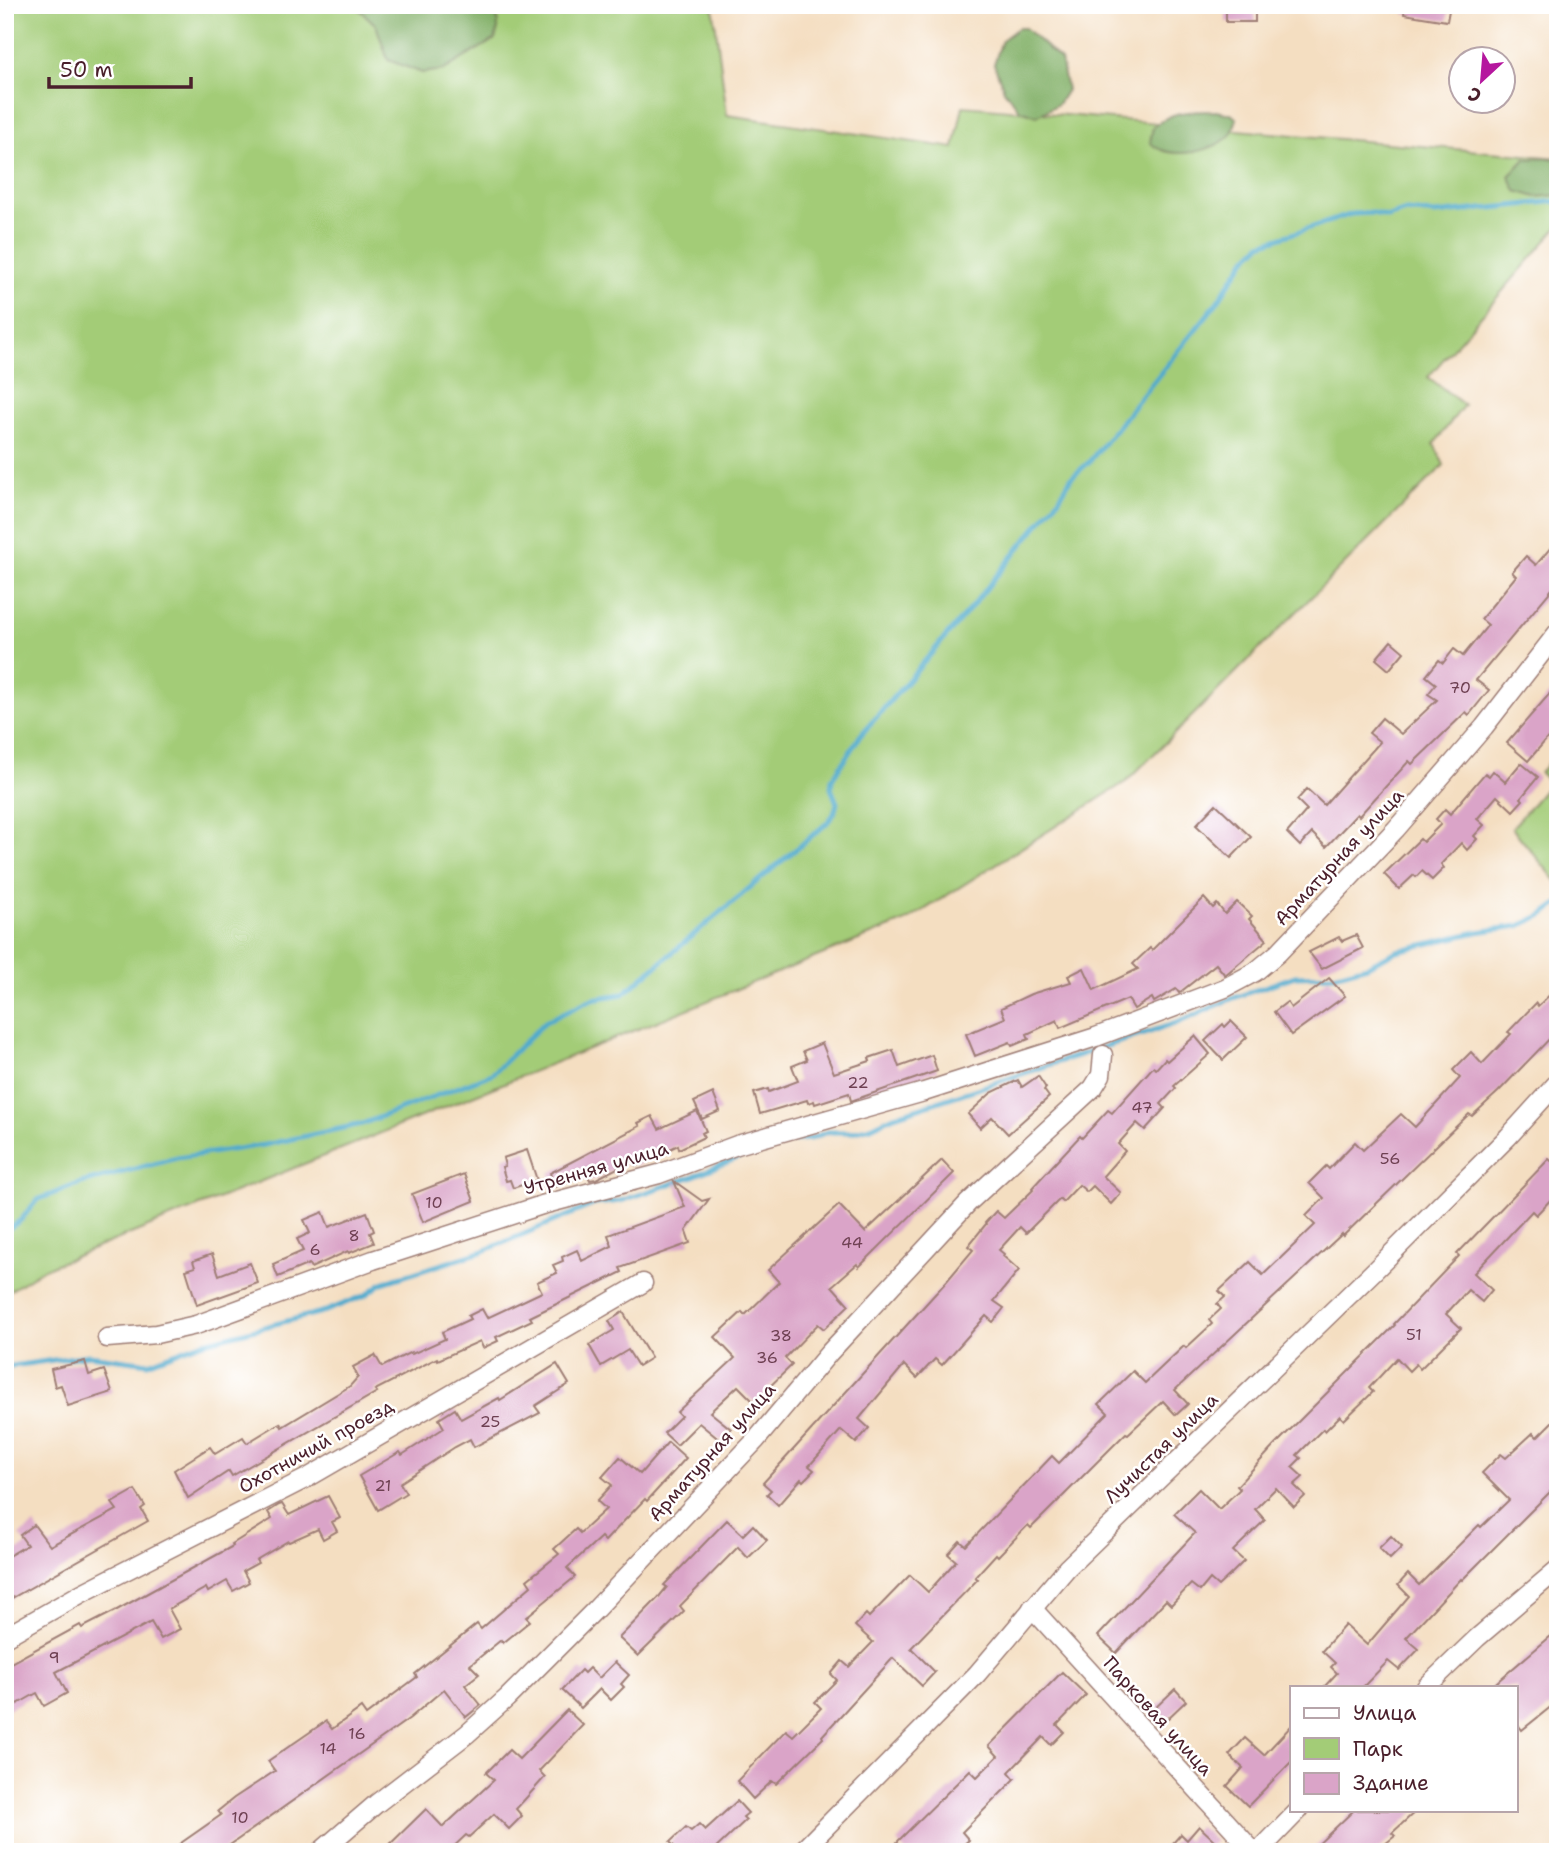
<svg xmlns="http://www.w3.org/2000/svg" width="1563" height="1857" font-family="'Shantell Sans',sans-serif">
	<rect width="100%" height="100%" fill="#fff"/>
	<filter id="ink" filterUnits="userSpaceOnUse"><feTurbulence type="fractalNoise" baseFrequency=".0143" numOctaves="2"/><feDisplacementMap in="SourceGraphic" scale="14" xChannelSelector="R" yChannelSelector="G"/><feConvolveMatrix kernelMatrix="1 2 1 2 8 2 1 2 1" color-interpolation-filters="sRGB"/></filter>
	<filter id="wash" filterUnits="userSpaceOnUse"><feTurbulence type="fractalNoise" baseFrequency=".00686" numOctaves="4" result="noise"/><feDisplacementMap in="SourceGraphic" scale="28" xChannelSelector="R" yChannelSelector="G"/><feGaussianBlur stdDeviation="1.57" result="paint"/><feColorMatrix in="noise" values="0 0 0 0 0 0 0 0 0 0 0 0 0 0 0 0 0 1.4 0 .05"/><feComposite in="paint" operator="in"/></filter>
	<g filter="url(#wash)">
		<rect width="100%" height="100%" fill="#f4dec1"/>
		<g fill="#a3cc77" stroke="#767651" stroke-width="2">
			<path d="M5,5h708l14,110 227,33 9,-42 595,52v69l-130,150 36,28 -30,39 10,21 -317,316 -219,139 -864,349 -39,25z"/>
			<path d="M1558,751v132l-46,-55 38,-45 -10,-10z"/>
		</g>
		<g fill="#82b068" stroke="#66684a" stroke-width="2">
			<path d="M360,5h137l1,24 -3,10 -51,31 -22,3 -34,-13 -12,-35 -18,-17z"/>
			<path d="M1018,28h7l36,32 6,30 -9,14 -21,12 -17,-6 -16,-20 -10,-26 8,-24z"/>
			<path d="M1216,111l15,3 6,5c-2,4 -3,11 -6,15 -14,18 -65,28 -81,8l3,-15c22,-18 35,-15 63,-16z"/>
			<path d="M1557,158l1,37 -22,2 -20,-6 -7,-15 16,-17z"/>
		</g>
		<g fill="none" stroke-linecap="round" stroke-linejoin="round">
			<g stroke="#4faacd" stroke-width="5">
				<path d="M5,1231l16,-11 16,-20 44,-17 96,-25 87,-13 98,-21 130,-50 53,-52 47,-23 31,-5 203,-170 8,-10 3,-11 -6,-15 1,-9 28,-43 108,-125 91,-112 12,-21 18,-16 127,-158 29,-44 16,-16 91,-30 21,-1 15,4 18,-6 29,3 123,-13"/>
				<path d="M5,1367l84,-12 59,8 53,-20 125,-32 40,-16 16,-12 102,-32 111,-47 26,-3 70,-24 86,-35 33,-3 17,-7h24l20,-5 23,-11 283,-93 54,-24 64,-23 39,-1 33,-9 30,-15 80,-19 42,-6 24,-11 15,-11"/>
			</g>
		</g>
		<g id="blocks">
			<g fill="#daa4c8">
				<rect x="1226" y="5" width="29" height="17"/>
				<path d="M1405,5h45l-3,16 -43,-7z"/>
				<path d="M1558,539v43l-82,98 13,10 -20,25 -3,-3 -54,52 -3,-3 -50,55 -2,-2 -31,33 -14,-14 -12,13 -13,-13 20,-23 -10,-10 10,-11 17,16 56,-63 -11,-9 13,-15 19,16 36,-34 -9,-6 8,-10 -10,-8 13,-16 4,3 11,-14 9,7 25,-31 -7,-6 35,-43 -4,-4 14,-16 10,9z"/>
				<path d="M1391,641l13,11 -15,18 -13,-11z"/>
				<path d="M1558,684v56l-7,-6 -23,27 -21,-18z"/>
				<path d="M1521,763l17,14 -17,21 2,2 -10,11 -16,-15 -20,23 7,6 -10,11 3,3 -10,11 -6,-7 -20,21 3,4 -12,12 -10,-9 -6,6 -2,-2 -15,14 -15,-15 36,-35 3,3 18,-18 -5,-5 9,-10 5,5 35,-41 4,3 4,-5 12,11z"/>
				<path d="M1216,804l35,33 -20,21 -35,-33z"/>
				<path d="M1204,898l9,10 4,-4 8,10 12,-12 15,14 -3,3 18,21 -42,35 -9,-11 -37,29 -3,-4 -22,13 -2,-4 -18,11 -6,-10 -68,29 -3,-8 -30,14 2,5 -17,7 -2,-4 -35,14 -9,-22 39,-16 -4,-10 30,-14 40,-12 -3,-6 16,-8 10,22 44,-21 -5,-5 17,-16 2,2z"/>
				<path d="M1356,935l7,13 -41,21 -13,-17 30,-15 3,4z"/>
				<path d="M1329,978l16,18 -54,39 -17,-23 13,-10 4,6z"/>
				<path d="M1558,987v43l-60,62 -26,24 -3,-2 -126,122 -1,-2 -167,156 13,14 -12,11 -13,-14 -35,33 -2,-1 -95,95 -3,-3 -30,31 -2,-2 -21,23 3,2 -67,69 24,24 -13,14 -29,-28 -71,78 1,2 -47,46 -4,-3 -19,18 -16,-18 49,-51 7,6 28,-28 -6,-6 22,-22 -6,-6 11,-13 7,6 24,-25 -18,-16 11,-12 3,3 41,-42 18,17 28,-31 -8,-7 12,-13 6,5 86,-90 7,7 49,-50 -9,-9 34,-33 12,12 39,-37 2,2 26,-24 -3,-4 12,-11 -4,-5 8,-7 -6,-6 31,-29 13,13 52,-50 -9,-9 18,-18 -15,-15 17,-17 3,3 26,-27 8,8 38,-36 14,13 45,-49 -7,-8 18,-18 11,12 29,-30 -3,-2 28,-29 2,3z"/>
				<path d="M1231,1021l16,16 -24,23 -18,-19 18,-17 2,3z"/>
				<path d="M1195,1036l15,18 -36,32 2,2 -15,16 4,4 -20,22 -8,-7 -19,21 7,7 -22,25 18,17 -10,11 -18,-18 -6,6 -8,-7 -16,17 -3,-3 -34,34 -6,-6 -21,23 5,4 -1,2 16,14 -25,31 10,7 -11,14 -7,-6 -44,49 -7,-6 -18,19 -13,-13 -45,54 10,9 -13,15 -15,-13 -32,36 5,4 -11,11 -2,-2 -23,26 -11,-11 4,-4 -8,-7 183,-201 27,-32 -5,-4 18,-22 -1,-1 11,-12 8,7 29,-28 -1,-2 48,-52 2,2 26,-28 4,3 41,-46 3,2 9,-10 2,2z"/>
				<path d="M822,1043l12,30 36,-12 -1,-3 24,-8 6,17 33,-12 5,16 -86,30 -2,-8 -34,11 -1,-3 -6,2 -1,-3 -47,14 -6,-21 14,-4 1,3 29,-11 -6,-15 15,-6 -4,-9z"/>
				<path d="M1038,1076l8,12 -2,2 5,7 -41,37 -16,-17 -12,11 -12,-14 23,-21 27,-13 4,7z"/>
				<path d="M713,1093l7,18 -18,8 -8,-17z"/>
				<path d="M697,1111l9,20 -4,2 2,4 -25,12 -1,-4 -42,21 -3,-6 -37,19 -6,1 -3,-6 -32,13 -5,-14 90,-47 -2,-3 14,-7 7,13z"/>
				<path d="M527,1150l10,30 -24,8 -3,-8 -4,1 -4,-14 3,-1 -2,-8z"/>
				<path d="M1549,1159l9,8v25l-22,23 -4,-4 -58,62 18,17 -10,12 -14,-12 -22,24 15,14 -41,41 -4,-5 -7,7 -12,-13 -28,30 4,4 -29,28 -4,-4 -15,15 -2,-2 -26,26 4,3 -9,9 11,10 -9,8 11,11 -11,11 -18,-19 -21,21 10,11 -32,31 11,10 -12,12 -14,13 -8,-7 -10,12 -9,-7 -20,21 -5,-5 -50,53 -18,-17 97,-103 -21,-19 25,-25 20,20 21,-20 -3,-3 37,-40 121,-121 -1,-1 65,-68 -2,-2z"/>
				<path d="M942,1160l12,13 -95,94 -2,-3 -25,22 17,19 -25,24 -6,-5 -33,34 7,7 -27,26 6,6 -11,11 -22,-22 -28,26 21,17 -10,12 -22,-18 -22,22 -13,-12 17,-17 -4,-4 58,-54 -20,-21 27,-25 3,3 34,-33 -11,-12 71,-65 26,27z"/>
				<path d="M464,1174l10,27 -51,21 -11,-28z"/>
				<path d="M674,1181l28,20 7,-2 -23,32 4,12 -70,25 2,4 -92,45 2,3 -36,17 2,4 -15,7 -3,-7 -42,19 -1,-2 -62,32 2,2 -145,84 -3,-5 -41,27 -14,-28 36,-23 5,7 28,-17 4,6 33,-20 2,4 68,-41 8,-9 -5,-10 22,-12 7,12 29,-15 1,2 33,-15 -3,-7 28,-13 -2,-3 14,-7 5,9 55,-26 -5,-10 20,-9 -4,-8 10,-4 -1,-4 15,-7 5,11 30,-15 -4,-11 77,-28z"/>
				<path d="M323,1212l6,15 38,-15 7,19 -4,2 4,10 -25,10 -1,-2 -37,17 -2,-4 -31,13 -5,-13 30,-13 -6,-12 13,-6 -6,-13z"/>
				<path d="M212,1254l7,21 31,-12 8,20 -61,22 -11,-35 9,-3 -2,-6z"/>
				<path d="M623,1312l28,46 -13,8 -10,-16 -27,16 -12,-21 25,-15 -5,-9z"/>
				<path d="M85,1361l4,14 15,-5 8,22 -44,14 -7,-21 -6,2 -4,-18z"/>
				<path d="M557,1364l12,20 -34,22 5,7 -66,34 -4,-8 -15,8 -55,36 6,10 -28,17 -19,-34 41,-24 2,3 42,-27 -5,-9 16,-10 6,10 38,-21 1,2z"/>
				<path d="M1558,1416v68l-96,96 -1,-1 -55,59 13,11 -20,21 -11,-9 -25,26h-39l13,-14 -6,-6 4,-4 -13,-12 23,-26 22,20 42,-49 -11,-11 10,-11 11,11 60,-60 2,2 28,-27 -27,-27 19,-19 5,4 27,-25 4,4z"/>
				<path d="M668,1442l18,16 -39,43 -2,-2 -40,42 -4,-4 -34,31 8,9 -49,40 4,4 -27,22 -2,-3 -31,25 9,9 -14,11 16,20 -15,12 -22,-28 -34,29 -190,134h-52l53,-37 -3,-4 16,-13 41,-27 -7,-10 58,-40 6,8 29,-21 5,7 51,-38 -2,-3 62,-50 4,5 50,-43 -4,-6 32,-26 -5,-5 22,-20 4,4 26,-24 -9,-8 15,-16 -10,-8 18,-20 20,17z"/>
				<path d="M135,1490l10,16 -4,3 7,12 -143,81v-44l22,-13 -7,-10 14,-10 16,21 67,-36 -5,-7z"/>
				<path d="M328,1496l12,22 -8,4 5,9 -14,8 -5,-10 -29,13 -1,-1 -32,19 2,3 -15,8 6,11 -16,9 -6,-10 -19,11 -2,-4 -37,21 11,20 -19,10 -10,-17 -95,50 11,21 -23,13 -7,-13 -32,18v-45l75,-41 2,3 33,-17 118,-65 -1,-2 40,-25 -4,-7 11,-7 3,-1 7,11z"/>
				<path d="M727,1520l16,15 10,-10 14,15 -19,18 -10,-11 -58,59 4,5 -46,45 -19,-18 39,-40 9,-11 -3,-2z"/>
				<path d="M1391,1536l11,11 -12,12 -11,-11z"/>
				<path d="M1558,1630v71l-36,29 -6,-8v-35h-25z"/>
				<path d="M615,1662l14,13 -8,9 3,3 -13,13 -11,-11 -19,19 -19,-18 19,-20 3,3 5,-5 10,10z"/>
				<path d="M1062,1672l24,23 -29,30 7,7 -13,13 -8,-8 -34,35 6,7 -53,53 7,8 -15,12h-48l-9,-10 73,-72 7,7 21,-21 -9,-10z"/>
				<path d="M1175,1689l11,12 -21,20 -11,-12z"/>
				<path d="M567,1710l16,15 -44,46 6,6 -29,32 6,7 -13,13 -15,-15 -25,23 -3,-2 -18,17h-66l44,-43 17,18 51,-47 -8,-7 23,-23 10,9z"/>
				<path d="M1292,1725v36l-44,45 -21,-20 16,-18 -14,-13 16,-17 19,17z"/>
				<path d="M737,1801l11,12 -5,4 3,3 -34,32h-33l-9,-10 16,-15 5,4 8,-7 6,6z"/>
				<path d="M1354,1810h63l-25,23 3,3 -20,16h-65z"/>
				<path d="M1199,1826l16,15 -10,11h-40l16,-18 6,6z"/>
			</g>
		</g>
	</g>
	<g filter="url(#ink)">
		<use href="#blocks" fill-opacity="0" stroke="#9f7e76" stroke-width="2"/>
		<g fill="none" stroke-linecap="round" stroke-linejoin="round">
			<defs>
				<g id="minor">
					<path d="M107,1338l49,-4 40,-9 177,-65 169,-55 117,-31 78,-29 187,-53 172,-55 129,-49 30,-16 23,-19 118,-124 88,-102 74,-95"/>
					<path d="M1032,1608l222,244"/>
					<path d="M5,1637l77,-44 227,-116 334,-194"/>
					<path d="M1426,1687l51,-49 81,-69"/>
					<path d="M320,1852l56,-48 91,-70 40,-36 88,-88 161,-170 73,-87 139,-150 125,-115 8,-13 2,-20"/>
					<path d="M801,1852l176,-178 90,-106 306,-296 135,-135 50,-55"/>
					<path d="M1258,1852l41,-42"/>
				</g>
			</defs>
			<use href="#minor" stroke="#9f7e76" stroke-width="21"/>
			<use href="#minor" stroke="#fff" stroke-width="18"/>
		</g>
	</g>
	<g text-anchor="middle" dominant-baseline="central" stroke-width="5" stroke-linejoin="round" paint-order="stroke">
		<g font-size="16" fill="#6e4052">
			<text x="1460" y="687">70</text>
			<text x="858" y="1082">22</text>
			<text x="1142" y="1107">47</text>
			<text x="1390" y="1158">56</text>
			<text x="434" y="1202">10</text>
			<text x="354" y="1235">8</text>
			<text x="852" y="1242">44</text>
			<text x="315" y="1249">6</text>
			<text x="1414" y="1334">51</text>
			<text x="781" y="1335">38</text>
			<text x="767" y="1357">36</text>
			<text x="490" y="1421">25</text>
			<text x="383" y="1485">21</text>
			<text x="54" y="1657">9</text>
			<text x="357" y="1733">16</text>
			<text x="328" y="1748">14</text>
			<text x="240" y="1817">10</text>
		</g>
		<g font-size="19" fill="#4a1f2b" stroke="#fff">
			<text transform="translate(1339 857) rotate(-47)">Арматурная улица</text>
			<text transform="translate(596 1168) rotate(-16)">Утренняя улица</text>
			<text transform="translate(316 1446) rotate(-29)">Охотничий проезд</text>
			<text transform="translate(1161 1448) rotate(-44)">Лучистая улица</text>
			<text transform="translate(712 1452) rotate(-48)">Арматурная улица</text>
			<text transform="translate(1158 1716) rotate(48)">Парковая улица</text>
		</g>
	</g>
	<rect width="1563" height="1857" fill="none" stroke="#fff" stroke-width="28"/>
	<rect x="1290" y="1686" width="228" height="126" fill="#ffffff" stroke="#b7a5aa" stroke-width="2"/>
	<rect x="1304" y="1708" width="35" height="10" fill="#ffffff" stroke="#b7a5aa" stroke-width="2"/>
	<text x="1353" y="1720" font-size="21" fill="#4a1f2b">Улица</text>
	<rect x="1304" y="1738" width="35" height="21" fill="#a3cc77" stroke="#b7a5aa" stroke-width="2"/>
	<text x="1353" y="1756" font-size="21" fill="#4a1f2b">Парк</text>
	<rect x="1304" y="1773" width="35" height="21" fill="#daa4c8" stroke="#b7a5aa" stroke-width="2"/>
	<text x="1353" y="1790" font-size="21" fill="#4a1f2b">Здание</text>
	<g transform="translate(1482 80) rotate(206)"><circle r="33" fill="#ffffff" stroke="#b7a5aa" stroke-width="2"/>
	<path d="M0-5L12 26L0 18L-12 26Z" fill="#b5179e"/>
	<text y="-10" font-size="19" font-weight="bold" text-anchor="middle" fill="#4a1f2b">С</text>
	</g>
	<path d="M49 77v10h142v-10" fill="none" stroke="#4a1f2b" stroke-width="3.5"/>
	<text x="60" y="77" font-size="21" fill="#4a1f2b" stroke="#ffffff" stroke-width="5" paint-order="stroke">50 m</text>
</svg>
